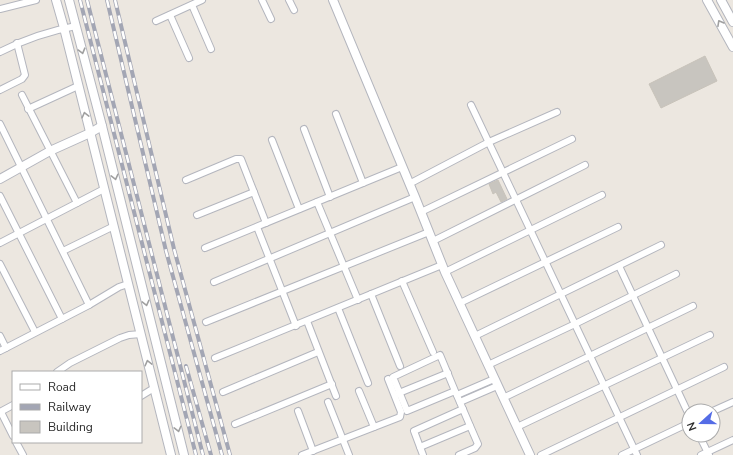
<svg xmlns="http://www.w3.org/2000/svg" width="733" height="455" font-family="'Nunito Sans',sans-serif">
	<rect width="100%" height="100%" fill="#ece7e0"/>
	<g fill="#c8c5bf" stroke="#c8c3ba">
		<path d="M705,56l12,25 -56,27 -12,-24z"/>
		<path d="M498,180l9,19 -6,3 -5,-10 -3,2 -4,-10z"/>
	</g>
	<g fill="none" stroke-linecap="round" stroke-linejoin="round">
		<defs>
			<g id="minor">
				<path d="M262,0l9,19"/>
				<path d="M289,0l5,10"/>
				<path d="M192,5l19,44"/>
				<path d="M0,9l36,-9"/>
				<path d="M170,15l19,43"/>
				<path d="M156,21l46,-21"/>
				<path d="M0,52c23,-12 49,-21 76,-26"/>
				<path d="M0,90l22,-11 3,-4 -8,-32"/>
				<path d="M22,95l55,108"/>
				<path d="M471,105l166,350"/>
				<path d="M28,109l50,-23"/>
				<path d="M336,114l27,69"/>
				<path d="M0,124l89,181"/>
				<path d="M304,129l26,68"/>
				<path d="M272,140l27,69"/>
				<path d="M186,180l50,-21h5l25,64"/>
				<path d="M409,184l80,-42 68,-30"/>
				<path d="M0,196l62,123"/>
				<path d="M317,202l41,98"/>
				<path d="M421,212l151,-73"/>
				<path d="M197,215l57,-23"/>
				<path d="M257,227l39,99"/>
				<path d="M433,241l152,-76"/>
				<path d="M0,243l104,-54"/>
				<path d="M205,248l197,-81"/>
				<path d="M63,251l51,-25"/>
				<path d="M0,264l35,68"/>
				<path d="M619,266l70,149"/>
				<path d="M445,272l157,-77"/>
				<path d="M402,281l31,71"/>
				<path d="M214,282l201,-85"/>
				<path d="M371,294l29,72"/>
				<path d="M460,303l158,-76"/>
				<path d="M338,308l30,75"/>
				<path d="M307,321l29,75"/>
				<path d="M206,322l223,-90"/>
				<path d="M0,336l6,12"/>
				<path d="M475,336l186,-91"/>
				<path d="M0,351l89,-46 30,-18 9,-3"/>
				<path d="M215,358l227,-93"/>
				<path d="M488,365l87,-41 101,-50"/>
				<path d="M57,372l13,-9 50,-25 9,-3 12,-1"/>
				<path d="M359,391l15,36"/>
				<path d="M455,391l-48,20 -14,-34 47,-22 15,36c8,18 15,35 23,53l-3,4 -16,7"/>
				<path d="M223,392l95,-40"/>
				<path d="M399,393l49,-20"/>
				<path d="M457,395l37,-16"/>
				<path d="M141,396l13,-8"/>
				<path d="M503,398l190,-92"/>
				<path d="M328,402l21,53"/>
				<path d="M460,402l37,-16"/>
				<path d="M298,411l15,40"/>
				<path d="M713,411l20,-9"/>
				<path d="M0,412l13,-7"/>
				<path d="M1,412l12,24"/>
				<path d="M235,424l97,-40"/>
				<path d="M517,427l193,-92"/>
				<path d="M699,435l10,20"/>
				<path d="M16,442l7,13"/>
				<path d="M420,447l50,-21"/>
				<path d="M302,455l98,-38 1,-5 -13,-33"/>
				<path d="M423,455l-9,-24 49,-22"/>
				<path d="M541,455l183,-88"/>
				<path d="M622,455l67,-32"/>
				<path d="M701,455l32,-15"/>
			</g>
			<g id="tertiary">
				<path d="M56,0l8,28 107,427"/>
				<path d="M69,0l33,126 82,329"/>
				<path d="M333,0l82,197 30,75 85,183"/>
				<path d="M707,0l26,47"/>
				<path d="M721,0l12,22"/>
				<path d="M0,179l50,-28 40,-18 12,-7"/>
			</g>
		</defs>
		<use href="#minor" stroke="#b4b6be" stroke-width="8"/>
		<use href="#tertiary" stroke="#b4b6be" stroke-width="10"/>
		<use href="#minor" stroke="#fff" stroke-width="6"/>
		<use href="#tertiary" stroke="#fff" stroke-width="8"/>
		<defs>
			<g id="rail">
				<path d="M80,0l116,455"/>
				<path d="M87,0l116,455"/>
				<path d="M107,0l59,251 56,204"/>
				<path d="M115,0l59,249 56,206"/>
				<path d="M186,366l25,89"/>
			</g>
		</defs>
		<use href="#rail" stroke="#a3a6b4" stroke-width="4"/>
		<use href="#rail" stroke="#fff" stroke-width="2.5" stroke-dasharray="8" stroke-linecap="butt"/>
	</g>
	<defs><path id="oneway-chevron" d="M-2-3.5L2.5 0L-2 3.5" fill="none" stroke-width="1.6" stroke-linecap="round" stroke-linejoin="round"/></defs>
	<g stroke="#a0a0a0">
		<use href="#oneway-chevron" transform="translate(720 23) rotate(-119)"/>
		<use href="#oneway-chevron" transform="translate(82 51) rotate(75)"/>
		<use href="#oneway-chevron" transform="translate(85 115) rotate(-104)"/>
		<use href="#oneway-chevron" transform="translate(115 177) rotate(76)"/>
		<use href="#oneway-chevron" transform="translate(146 303) rotate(76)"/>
		<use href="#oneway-chevron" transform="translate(148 363) rotate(-104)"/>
		<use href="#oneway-chevron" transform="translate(178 429) rotate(76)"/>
	</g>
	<rect x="12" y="371" width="130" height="72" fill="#ffffff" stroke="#ababab"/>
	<rect x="20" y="384" width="20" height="6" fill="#ffffff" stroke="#ababab"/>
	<text x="48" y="391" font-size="12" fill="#2c2c2c">Road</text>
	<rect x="20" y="404" width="20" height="6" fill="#a3a6b4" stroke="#ababab"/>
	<text x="48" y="411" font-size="12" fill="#2c2c2c">Railway</text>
	<rect x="20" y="421" width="20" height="12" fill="#c8c5bf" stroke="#ababab"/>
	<text x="48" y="431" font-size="12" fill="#2c2c2c">Building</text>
	<g transform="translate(701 423) rotate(249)"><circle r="19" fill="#ffffff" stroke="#ababab"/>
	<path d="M0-3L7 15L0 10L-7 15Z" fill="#546ce6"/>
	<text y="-6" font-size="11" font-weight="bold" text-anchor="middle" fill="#2c2c2c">N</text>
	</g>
</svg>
